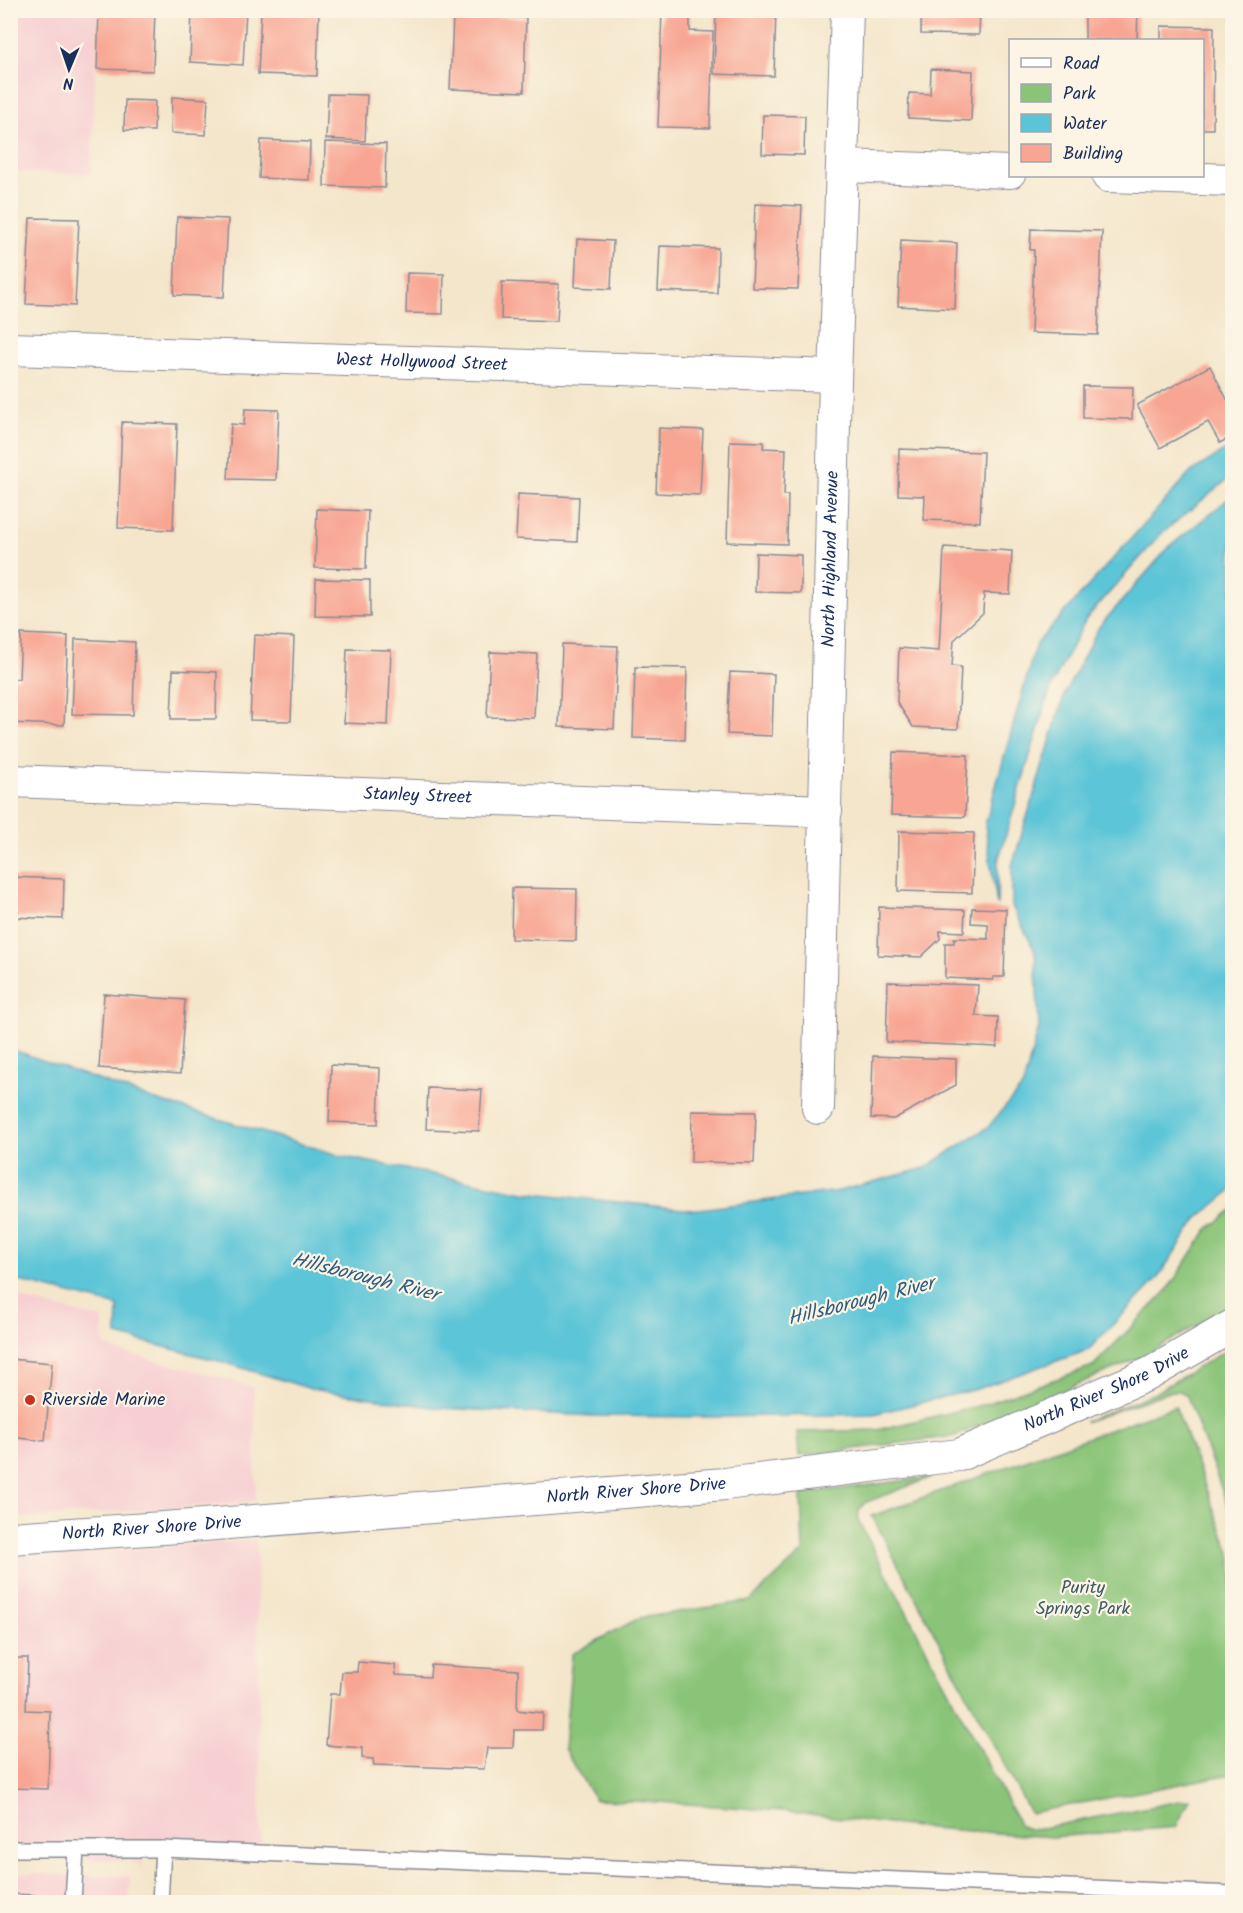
<svg xmlns="http://www.w3.org/2000/svg" width="1243" height="1913" font-family="Kalam,sans-serif">
	<rect width="100%" height="100%" fill="#fcf5e5"/>
	<filter id="ink" filterUnits="userSpaceOnUse"><feTurbulence type="fractalNoise" baseFrequency=".0167" numOctaves="2"/><feDisplacementMap in="SourceGraphic" scale="12" xChannelSelector="R" yChannelSelector="G"/><feConvolveMatrix kernelMatrix="1 2 1 2 8 2 1 2 1" color-interpolation-filters="sRGB"/></filter>
	<filter id="wash" filterUnits="userSpaceOnUse"><feTurbulence type="fractalNoise" baseFrequency=".008" numOctaves="4" result="noise"/><feDisplacementMap in="SourceGraphic" scale="24" xChannelSelector="R" yChannelSelector="G"/><feGaussianBlur stdDeviation="1.35" result="paint"/><feColorMatrix in="noise" values="0 0 0 0 0 0 0 0 0 0 0 0 0 0 0 0 0 1.4 0 .05"/><feComposite in="paint" operator="in"/></filter>
	<g filter="url(#wash)">
		<rect width="100%" height="100%" fill="#f4e6cb"/>
		<g fill="#f7cfd2">
			<path d="M11,10l87,1 -7,163 -80,-2z"/>
			<path d="M11,1296l92,23v21l2,5 9,5 105,27 35,11 2,114 -245,17z"/>
			<path d="M256,1540l5,307 -118,-2 -1,23 -3,-4 -8,-3 -120,-4v-300z"/>
			<path d="M11,1873l119,4 -1,25h-118z"/>
		</g>
		<g fill="#8ac478" stroke="#527a6b" stroke-width="1.5">
			<path d="M1232,1210v95l-90,52 -187,79 -156,20 -2,-24 80,-2 105,-25 111,-39 74,-75 40,-61z"/>
			<path d="M1232,1347v170l-45,-121 -7,-5h-9l-87,31 71,-29z"/>
			<path d="M1175,1406l57,152v216l-202,39 -158,-297z"/>
			<path d="M932,1477l-68,26 -5,8 -1,9 162,306 12,4 158,-31 -14,28 -124,10 -137,-10 -131,-16 -124,-9 -65,-2 -31,-51 8,-95 67,-36 111,-17 53,-49 -2,-58z"/>
		</g>
		<g fill="#5bc5d7" stroke="#3b7a9a" stroke-width="1.5">
			<path d="M1232,446v30l-70,57 -76,86 -35,68 -29,95 -24,79 -1,44 -12,-80 51,-181 155,-172z"/>
			<path d="M1232,496v694l-35,29 -40,60 -69,71 -111,39 -103,25 -157,3 -124,-1 -154,-8 -128,-19 -88,-27 -106,-27 1,-29 -107,-27v-230l138,49 196,59 179,35 168,18 147,-19 86,-23 63,-41 35,-41 16,-59 -4,-76 -23,-45v-40l53,-173 34,-66 71,-81z"/>
		</g>
		<g id="blocks">
			<g fill="#f8a593">
				<path d="M99,10h56l-2,61 -56,-2z"/>
				<path d="M192,10h54l-3,55 -53,-3z"/>
				<path d="M261,10h58l-2,66 -59,-2z"/>
				<path d="M662,10h28v21l23,1 -3,96 -52,-1z"/>
				<path d="M716,10l60,1 -2,65 -60,-2z"/>
				<path d="M921,10h59l-1,25 -58,-1z"/>
				<path d="M1085,10h53l-1,30h-52z"/>
				<path d="M453,15l73,3 -2,74 -74,-3z"/>
				<path d="M1161,26l53,1 -1,102h-11v-89h-41z"/>
				<path d="M931,69l42,2 -2,50 -63,-3 1,-25 21,1z"/>
				<path d="M328,94l39,1 -2,46 -39,-2z"/>
				<path d="M172,97l36,2 -2,36 -35,-2z"/>
				<path d="M125,100l30,1 -1,30 -30,-1z"/>
				<path d="M763,115l42,1 -1,39 -42,-1z"/>
				<path d="M261,140l49,2 -1,38 -50,-2z"/>
				<path d="M325,142l61,2 -1,44 -61,-2z"/>
				<path d="M755,204l47,2 -4,83 -46,-1z"/>
				<path d="M177,217l51,2 -4,78 -50,-2z"/>
				<path d="M30,218l49,1 -4,87 -49,-2z"/>
				<path d="M1031,229l71,2 -4,104 -67,-2 3,-83h-4z"/>
				<path d="M577,239l36,2 -2,48 -36,-2z"/>
				<path d="M901,240l56,3 -2,66 -57,-3z"/>
				<path d="M660,246l58,2 -1,45 -59,-2z"/>
				<path d="M407,273l37,1 -1,40 -37,-1z"/>
				<path d="M502,282l57,2 -2,37 -56,-2z"/>
				<path d="M1210,366l22,43v27l-12,7 -12,-21 -48,26 -23,-43z"/>
				<path d="M1083,386l50,1 -1,32 -49,-1z"/>
				<path d="M245,409l34,1 -3,70 -48,-1 3,-55 13,1z"/>
				<path d="M122,422l55,2 -4,106 -55,-2z"/>
				<path d="M659,428l44,2 -3,65 -44,-2z"/>
				<path d="M730,441l34,1 -1,6 23,1 -2,46h4l-1,49 -60,-2z"/>
				<path d="M899,449l84,3 -3,70 -56,-2 1,-24 -27,-1z"/>
				<path d="M518,494l61,3 -2,45 -61,-3z"/>
				<path d="M317,509l51,2 -2,58 -51,-1z"/>
				<path d="M944,547l68,4 -2,43 -26,-1 -1,20 -29,27 -2,26 9,1 -3,62 -45,-2 -16,-25 2,-54 40,3z"/>
				<path d="M756,553l45,2v38l-46,-1z"/>
				<path d="M316,579l54,1v37l-55,-1z"/>
				<path d="M21,634l47,2 -4,89 -54,-2v-45l9,1z"/>
				<path d="M254,635l40,2 -3,84 -41,-1z"/>
				<path d="M75,639l60,3 -2,73 -61,-1z"/>
				<path d="M562,644l56,2 -4,83 -55,-2z"/>
				<path d="M347,649l44,1 -3,75 -44,-2z"/>
				<path d="M490,652l47,2 -3,64 -47,-1z"/>
				<path d="M635,667l52,1 -2,72 -52,-2z"/>
				<path d="M173,670l44,2 -1,47h-45z"/>
				<path d="M730,672l44,2 -2,62 -45,-2z"/>
				<path d="M893,752l75,3 -3,62 -74,-2z"/>
				<path d="M899,831l75,2 -2,60 -74,-2z"/>
				<path d="M10,877l54,2 -1,40 -53,-2z"/>
				<path d="M512,888l65,1 -1,52 -65,-2z"/>
				<path d="M879,907l86,3 -1,22 -24,-1v8l-19,18 -43,-2z"/>
				<path d="M972,908l34,1 -2,68h-11v3l-48,-2v-35h9v-5l34,1v-15l-17,-1z"/>
				<path d="M888,982l90,3 -2,31 22,1 -1,30 -111,-5z"/>
				<path d="M104,994l81,6 -5,74 -81,-6z"/>
				<path d="M873,1056l83,3v26l-62,34 -23,-1z"/>
				<path d="M331,1065l49,3 -2,56 -49,-2z"/>
				<path d="M428,1088l54,2 -3,41 -53,-2z"/>
				<path d="M692,1111l64,1 -2,51 -63,-1z"/>
				<path d="M10,1359l42,4 -7,78 -35,-4z"/>
				<path d="M10,1658h18l-2,52 24,1 -2,78 -38,-1z"/>
				<path d="M358,1662l37,3 1,10 34,2 1,-12 87,5 -1,40 26,3 -1,17h-28l-1,18h-26l-3,21 -110,-4 -1,-6 -11,-1v-10l-36,-3 4,-51h10l2,-22h15z"/>
				<path d="M10,1894l24,1v7h-24z"/>
			</g>
		</g>
	</g>
	<g filter="url(#ink)">
		<use href="#blocks" fill-opacity="0" stroke="#888a94" stroke-width="1.5"/>
		<g fill="none" stroke-linecap="round" stroke-linejoin="round">
			<defs>
				<g id="service">
					<path d="M10,1849h153l1069,45"/>
					<path d="M73,1902l3,-53"/>
					<path d="M160,1902l3,-53"/>
				</g>
				<g id="minor">
					<path d="M843,166l167,6"/>
					<path d="M1108,176l124,4"/>
					<path id="s1" d="M10,349l825,27"/>
					<path id="s2" d="M10,781l816,30"/>
					<path id="s3" d="M818,1108c6,-243 11,-486 17,-728 3,-123 9,-246 12,-370"/>
					<path id="s4" d="M10,1538l168,-11 547,-43 234,-29 190,-81 83,-48"/>
				</g>
			</defs>
			<use href="#service" stroke="#888a94" stroke-width="18"/>
			<use href="#minor" stroke="#888a94" stroke-width="34"/>
			<use href="#service" stroke="#fff" stroke-width="15"/>
			<use href="#minor" stroke="#fff" stroke-width="32"/>
		</g>
	</g>
	<circle fill="#c8321e" stroke="#fcf5e5" stroke-width="2" cx="30" cy="1400" r="6"/>
	<g text-anchor="middle" dominant-baseline="central" stroke-width="4.5" stroke-linejoin="round" paint-order="stroke">
		<g font-size="18" fill="#1b2f5e" stroke="#fcf5e5">
			<text stroke="none"><textPath href="#s1" startOffset="412">West Hollywood Street</textPath></text>
			<text stroke="none"><textPath href="#s3" startOffset="549">North Highland Avenue</textPath></text>
			<text stroke="none"><textPath href="#s2" startOffset="408">Stanley Street</textPath></text>
			<text stroke="none"><textPath href="#s4" startOffset="1114">North River Shore Drive</textPath></text>
			<text stroke="none"><textPath href="#s4" startOffset="628">North River Shore Drive</textPath></text>
			<text stroke="none"><textPath href="#s4" startOffset="142">North River Shore Drive</textPath></text>
		</g>
		<g font-size="18" fill="#1b2f5e" stroke="#fcf5e5" text-anchor="start">
			<text x="42" y="1400">Riverside Marine</text>
		</g>
		<g font-size="18" fill="#3c5c66" stroke="#fcf5e5">
			<text x="1083" y="1588">Purity<tspan x="1083" dy="21">Springs Park</tspan></text>
		</g>
		<g font-size="20" font-style="italic" fill="#2e5c82" stroke="#fcf5e5">
			<text transform="translate(365 1278) rotate(14)">Hillsborough River</text>
			<text transform="translate(861 1302) rotate(-14)">Hillsborough River</text>
		</g>
	</g>
	<rect width="1243" height="1913" fill="none" stroke="#fcf5e5" stroke-width="36"/>
	<rect x="1009" y="39" width="195" height="138" fill="#fcf5e5" stroke="#a2a6af" stroke-width="1.5"/>
	<rect x="1021" y="58" width="30" height="9" fill="#ffffff" stroke="#a2a6af" stroke-width="1.5"/>
	<text x="1063" y="69" font-size="18" fill="#1b2f5e">Road</text>
	<rect x="1021" y="84" width="30" height="18" fill="#8ac478" stroke="#a2a6af" stroke-width="1.5"/>
	<text x="1063" y="99" font-size="18" fill="#1b2f5e">Park</text>
	<rect x="1021" y="114" width="30" height="18" fill="#5bc5d7" stroke="#a2a6af" stroke-width="1.5"/>
	<text x="1063" y="129" font-size="18" fill="#1b2f5e">Water</text>
	<rect x="1021" y="144" width="30" height="18" fill="#f8a593" stroke="#a2a6af" stroke-width="1.5"/>
	<text x="1063" y="159" font-size="18" fill="#1b2f5e">Building</text>
	<g transform="translate(69 69) rotate(182)" stroke="#fcf5e5" stroke-width="4.5" paint-order="stroke">
	<path d="M0-4.5L10 22L0 15L-10 22Z" fill="#1b2f5e"/>
	<text y="-9" font-size="16" font-weight="bold" text-anchor="middle" fill="#1b2f5e">N</text>
	</g>
</svg>
